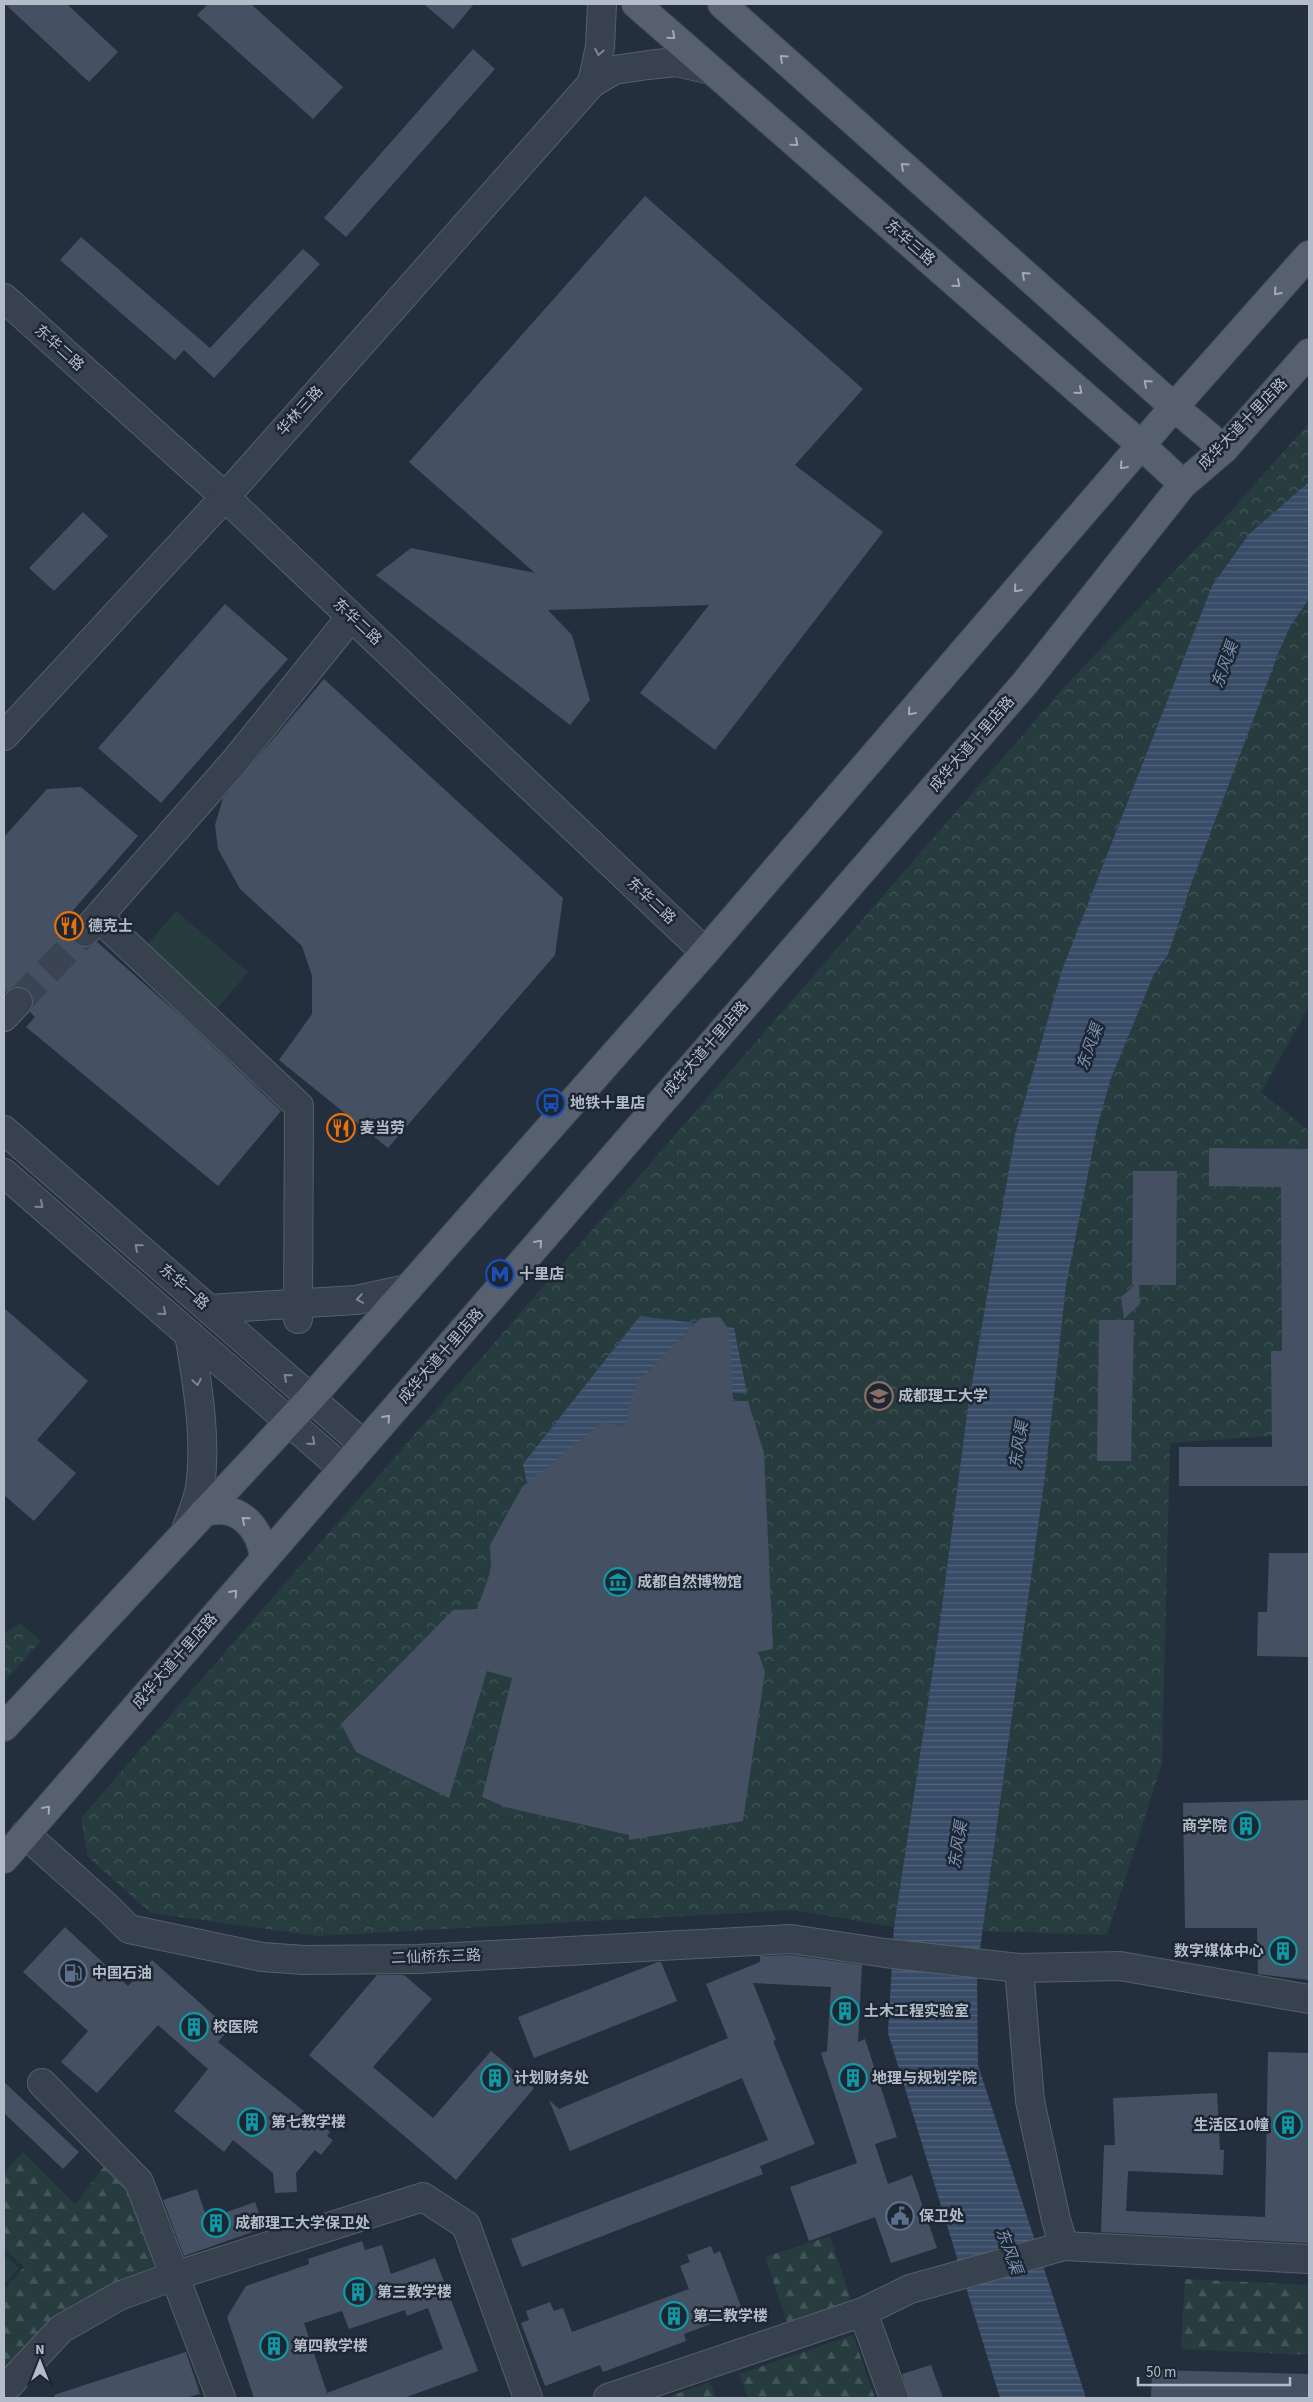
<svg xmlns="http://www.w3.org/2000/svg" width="1313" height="2402" font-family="'Source Sans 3','Noto Sans SC',sans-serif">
	<defs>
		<pattern id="forest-firs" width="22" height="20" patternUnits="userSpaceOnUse" patternTransform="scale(1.25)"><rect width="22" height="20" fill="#263c3f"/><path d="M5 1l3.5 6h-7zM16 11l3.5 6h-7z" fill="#435659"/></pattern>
		<pattern id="park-crowns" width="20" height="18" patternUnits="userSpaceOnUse" patternTransform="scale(1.25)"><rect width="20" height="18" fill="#263c3f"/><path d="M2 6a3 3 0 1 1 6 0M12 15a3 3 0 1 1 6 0" fill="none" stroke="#435659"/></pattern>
		<pattern id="water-rules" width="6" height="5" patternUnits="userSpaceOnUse" patternTransform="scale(1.25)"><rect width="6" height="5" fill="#394c67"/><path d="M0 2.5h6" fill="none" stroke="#53647b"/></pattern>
	</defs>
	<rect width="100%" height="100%" fill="#242f3e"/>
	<g fill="url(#forest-firs)">
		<path d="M23,2152l52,52 31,-40 24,22 29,87 -155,98v-81l20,-23 -20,-19v-76z"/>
		<path d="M830,2236l23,70 -65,20 -23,-69z"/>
		<path d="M1185,2279l124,6v70l-128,-6z"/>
		<path d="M853,2335l22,63h-127l-9,-24z"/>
		<path d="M710,2382l6,16h-51z"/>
	</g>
	<g fill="url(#park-crowns)">
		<path d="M1309,423v59l-60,52 -37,52 -150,384 -47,164 -47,272 -29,223 -45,298 -100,-17 -477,26 -166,-23 -63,-56 -7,-39 987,-1135 154,-162z"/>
		<path d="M1309,599v407l-48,86 48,39v302l-139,10 -8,321 -55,171 -124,-4 62,-455 21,-190 31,-158 13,-47 44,-107 14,-19 24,-73 88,-233 11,-24z"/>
		<path d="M20,1623l21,18 -37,41v-48z"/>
	</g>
	<g fill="#263c3f">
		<path d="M176,911l72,61 -34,40 -72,-61z"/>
		<path d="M4,2255l15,13 -15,17z"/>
	</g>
	<g fill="url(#water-rules)">
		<path d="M1309,482v117l-18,26 -11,24 -88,233 -24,73 -14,19 -44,107 -13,47 -31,158 -21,190 -68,495 1,94 108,333h-86l-112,-365 6,-106 45,-298 29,-223 47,-272 47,-164 150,-384 37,-52z"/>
		<path d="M640,1316l94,12 13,66 -82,-8 -108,110 -30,-13 -4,-19z"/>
	</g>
	<g fill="#455162" fill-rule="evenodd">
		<path d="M5,4h62l51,48 -29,30z"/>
		<path d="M208,4h43l92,83 -30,32 -116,-104z"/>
		<path d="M424,4h50l-21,25z"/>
		<path d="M473,49l22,20 -149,168 -22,-19z"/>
		<path d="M645,196l218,193 -68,76 88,67 -168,218 -75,-57 69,-88 -161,5 24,25 18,65 -20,25 -194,-150 35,-27 124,25 -126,-111z"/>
		<path d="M81,237l129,111 93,-99 17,15 -106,114 -30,-28 -9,10 -115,-100z"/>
		<path d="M83,512l25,24 -54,55 -25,-23z"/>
		<path d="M225,604l63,55 -127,144 -63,-55z"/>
		<path d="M324,679l239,219 -8,57 -167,193 -109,-88 33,-46v-38l-10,-30 -62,-57 -22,-40 -3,-24 8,-27z"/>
		<path d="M81,787l57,49 -70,80 5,6 -3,7v8l5,7 7,3h8l7,-5 86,76 98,93 -63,75 -192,-159 9,-10 -5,-5 3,-7v-7l-5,-8 -7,-3h-8l-7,5 -2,-2v-153l43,-48z"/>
		<path d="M1209,1148l100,1v337h-130v-39h93l-1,-96h11l-1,-164 -72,-1z"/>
		<path d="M1133,1171h44l-1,114h-37l1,19 -16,15 -3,-22 14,-12h-3z"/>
		<path d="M4,1308l84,73 -51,59 39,33 -42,48 -30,-26z"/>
		<path d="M720,1317l9,13 4,71h15l16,52 9,196 -15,3 7,20 -22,149 -114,19v-5l-124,-28 -23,-10 30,-119 -25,-7 -38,127 -93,-46 -15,-28 112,-114 24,-1 14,-39 -1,-25 32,-58 81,-65 21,5 12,-43 65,-66z"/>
		<path d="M1099,1320h35l-3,141h-34z"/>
		<path d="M1269,1553h40v104l-52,-1 1,-44h9z"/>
		<path d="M1309,1800v180l-51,-6 -1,-46h-72l-2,-125z"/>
		<path d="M65,1927l63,59 24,-26 77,69 -11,13 112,90 -3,4 6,4 -12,15 -6,-5 -19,23 1,19 -22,1 -2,-20 -40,-33 -9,12 -50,-41 34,-42 -50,-44 -61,68 -36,-31 27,-31 -65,-59z"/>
		<path d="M791,1955l71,10 -4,77 7,-3 32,98 -22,7 13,40 24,-9 25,73 -46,15 -16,-46 -66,24 -19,-54 67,-24 -36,-110 6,-2 4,-64 -78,-4 23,57 -3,1 42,103 -55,22 3,8 -241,93 -11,-28 257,-99 -26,-62 -172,73 -21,-51 10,9 169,-71 -22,-54 54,-22v-6z"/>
		<path d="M658,1962h3l16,39 -143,57 -16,-41z"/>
		<path d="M377,1975h27l28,24 -59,68 60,51 58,-67 43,37 -78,92 -147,-125z"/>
		<path d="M1268,2052l41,1v190l-208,-11 3,-87h11l-2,-47 104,-5 3,57h4l-1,25 -95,-4 -2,40 139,6z"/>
		<path d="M4,2082l75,70 -16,17 -59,-56z"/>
		<path d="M197,2189l10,30 48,-17 9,26 -80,28 -21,-56z"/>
		<path d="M362,2241l3,9 17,-5 9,29 44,-16 43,113 -74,27h-150l-27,-81 19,-31 63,-22 -1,-5zM428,2308l15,41 -116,44 -23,-70 38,-12 7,18 56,-19 2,6z"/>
		<path d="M711,2246l3,8 6,-3 23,61 -59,22 2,7 -83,31 -3,-7 -55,21 -24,-63 8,-3 -3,-9 24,-9 4,9 9,-3 9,24 117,-43 -9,-23 10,-4 -3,-7z"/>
		<path d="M186,2352l14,42 -15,4h-130l-1,-3z"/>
		<path d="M931,2365l12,33h-34l-7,-24z"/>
		<path d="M1152,2370l157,4v24h-158z"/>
	</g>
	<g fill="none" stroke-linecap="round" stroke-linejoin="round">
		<path stroke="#3a4453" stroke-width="28" stroke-dasharray="28 14" stroke-linecap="butt" d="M18,1002l67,-70"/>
		<defs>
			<g id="minor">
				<path d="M602,4l-2,43 -8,36 22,-13 34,-5 28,-3 35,8"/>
				<path d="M4,298l221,199 480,455"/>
				<path d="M4,736l221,-239 367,-414"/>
				<path d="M99,918l200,188 -1,213"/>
				<path d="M85,932l150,-171 116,-144"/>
				<path d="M4,1017l14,-15"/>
				<path d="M4,1130l359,314"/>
				<path d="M4,1173l338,295"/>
				<path d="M209,1309l147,-9 51,-11"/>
				<path d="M186,1530c5,-14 12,-29 14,-43 7,-48 -3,-106 -11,-153"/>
				<path d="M25,1834l83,74 21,21 133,28 42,3 114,-1 373,-20 94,14 134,15 101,-2 189,33"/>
				<path d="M1019,1968l11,133 26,119 8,26"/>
				<path d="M42,2083l97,99 82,216"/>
				<path d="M863,2312l31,86"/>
				<path d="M4,2390l57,-61 58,-33 55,-20 249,-79 43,28 62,173"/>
				<path d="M608,2398l255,-86 47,-23 154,-43 245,13"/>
			</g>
			<g id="major">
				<path d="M636,4l505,441 42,39"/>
				<path d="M722,4l452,403 50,42"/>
				<path d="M203,1513c33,-12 58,13 61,46"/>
				<path d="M4,1727l307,-329 394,-446 469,-545 135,-152"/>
				<path d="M4,1859l1021,-1176 158,-199 41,-35 85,-96"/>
			</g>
		</defs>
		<use href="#minor" stroke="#565f6c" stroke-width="30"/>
		<use href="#major" stroke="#414a57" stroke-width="30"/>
		<use href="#minor" stroke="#38414e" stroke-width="28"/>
		<use href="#major" stroke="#56606e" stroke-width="28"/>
	</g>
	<defs><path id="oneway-chevron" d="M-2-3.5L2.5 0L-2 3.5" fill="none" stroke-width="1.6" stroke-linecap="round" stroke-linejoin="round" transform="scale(1.25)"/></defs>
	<g stroke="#a1aab7">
		<use href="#oneway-chevron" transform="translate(672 36) rotate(41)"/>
		<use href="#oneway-chevron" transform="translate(783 58) rotate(-138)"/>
		<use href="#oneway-chevron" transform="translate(795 143) rotate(41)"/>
		<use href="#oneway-chevron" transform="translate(904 166) rotate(-138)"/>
		<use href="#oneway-chevron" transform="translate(1025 275) rotate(-138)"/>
		<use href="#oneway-chevron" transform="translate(957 284) rotate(41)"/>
		<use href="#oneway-chevron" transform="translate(1277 292) rotate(132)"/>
		<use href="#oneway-chevron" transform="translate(1147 383) rotate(-138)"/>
		<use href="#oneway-chevron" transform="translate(1079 391) rotate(41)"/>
		<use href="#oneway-chevron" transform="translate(1123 466) rotate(131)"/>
		<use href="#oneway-chevron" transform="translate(1017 589) rotate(131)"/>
		<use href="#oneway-chevron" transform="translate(911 712) rotate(131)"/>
		<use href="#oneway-chevron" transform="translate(539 1243) rotate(-49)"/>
		<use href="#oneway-chevron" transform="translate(387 1418) rotate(-48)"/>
		<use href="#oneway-chevron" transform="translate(245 1520) rotate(-140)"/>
		<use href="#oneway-chevron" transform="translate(234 1593) rotate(-49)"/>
		<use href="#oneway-chevron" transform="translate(47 1809) rotate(-49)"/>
	</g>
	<g stroke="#7c8592">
		<use href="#oneway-chevron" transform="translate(599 52) rotate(101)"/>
		<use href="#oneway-chevron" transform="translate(40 1205) rotate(41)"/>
		<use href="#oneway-chevron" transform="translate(138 1247) rotate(-139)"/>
		<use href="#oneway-chevron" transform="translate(360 1299) rotate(170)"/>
		<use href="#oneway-chevron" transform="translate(163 1312) rotate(41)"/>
		<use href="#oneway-chevron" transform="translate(287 1377) rotate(-139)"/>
		<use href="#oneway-chevron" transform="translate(197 1382) rotate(80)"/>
		<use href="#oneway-chevron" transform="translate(312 1442) rotate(41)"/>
	</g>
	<defs>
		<symbol id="restaurant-ring" viewBox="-11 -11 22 22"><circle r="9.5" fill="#1d2633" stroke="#e8710a" stroke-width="1.5"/><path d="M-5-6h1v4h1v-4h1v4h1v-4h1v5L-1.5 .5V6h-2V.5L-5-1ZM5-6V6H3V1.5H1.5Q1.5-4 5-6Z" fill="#e8710a"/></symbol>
		<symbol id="bus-ring" viewBox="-11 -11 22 22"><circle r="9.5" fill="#1d2633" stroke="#1a4fb4" stroke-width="1.5"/><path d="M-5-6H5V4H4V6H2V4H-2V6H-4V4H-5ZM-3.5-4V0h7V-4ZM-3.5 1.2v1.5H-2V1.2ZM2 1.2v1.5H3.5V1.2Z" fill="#1a4fb4"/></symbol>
		<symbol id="metro-ring" viewBox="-11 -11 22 22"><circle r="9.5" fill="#1d2633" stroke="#1a4fb4" stroke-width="1.5"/><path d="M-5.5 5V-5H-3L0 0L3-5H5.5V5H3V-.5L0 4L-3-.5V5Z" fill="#1a4fb4"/></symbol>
		<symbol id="university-ring" viewBox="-11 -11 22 22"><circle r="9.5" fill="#1d2633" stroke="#8d6e63" stroke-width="1.5"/><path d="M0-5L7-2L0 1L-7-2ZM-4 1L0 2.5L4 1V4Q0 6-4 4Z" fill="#8d6e63"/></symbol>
		<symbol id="museum-ring" viewBox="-11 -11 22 22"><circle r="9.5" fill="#1d2633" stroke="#0f9aa8" stroke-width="1.5"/><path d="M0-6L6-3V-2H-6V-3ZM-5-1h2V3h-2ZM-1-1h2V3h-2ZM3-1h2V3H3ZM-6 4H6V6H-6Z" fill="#0f9aa8"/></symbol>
		<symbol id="building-ring" viewBox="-11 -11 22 22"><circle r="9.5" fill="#1d2633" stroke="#0f9aa8" stroke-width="1.5"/><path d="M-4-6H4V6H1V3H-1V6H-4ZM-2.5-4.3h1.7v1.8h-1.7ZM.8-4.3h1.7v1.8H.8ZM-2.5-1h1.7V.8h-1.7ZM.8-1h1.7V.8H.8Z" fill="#0f9aa8"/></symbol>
		<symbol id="fuel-ring" viewBox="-11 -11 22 22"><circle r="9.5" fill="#1d2633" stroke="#5c6f8a" stroke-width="1.5"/><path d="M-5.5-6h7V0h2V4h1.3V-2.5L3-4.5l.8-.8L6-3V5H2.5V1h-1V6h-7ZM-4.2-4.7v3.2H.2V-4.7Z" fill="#5c6f8a"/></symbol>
		<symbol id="civic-ring" viewBox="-11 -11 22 22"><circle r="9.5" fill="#1d2633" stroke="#5c6f8a" stroke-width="1.5"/><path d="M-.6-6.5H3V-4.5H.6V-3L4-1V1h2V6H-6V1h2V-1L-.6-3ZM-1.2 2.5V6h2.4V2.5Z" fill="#5c6f8a"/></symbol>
	</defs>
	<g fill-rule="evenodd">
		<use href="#restaurant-ring" x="53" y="910" width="32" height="32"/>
		<use href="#bus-ring" x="535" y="1087" width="32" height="32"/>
		<use href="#restaurant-ring" x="325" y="1112" width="32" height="32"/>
		<use href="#metro-ring" x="484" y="1258" width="32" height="32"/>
		<use href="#university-ring" x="863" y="1380" width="32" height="32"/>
		<use href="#museum-ring" x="602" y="1566" width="32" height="32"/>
		<use href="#building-ring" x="1230" y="1810" width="32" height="32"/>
		<use href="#building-ring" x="1267" y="1935" width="32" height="32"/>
		<use href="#fuel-ring" x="57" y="1957" width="32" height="32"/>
		<use href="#building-ring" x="829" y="1995" width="32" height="32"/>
		<use href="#building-ring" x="178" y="2011" width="32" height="32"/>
		<use href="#building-ring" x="479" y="2062" width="32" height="32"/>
		<use href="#building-ring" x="837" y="2062" width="32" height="32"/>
		<use href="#building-ring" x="236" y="2106" width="32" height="32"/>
		<use href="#building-ring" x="1272" y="2109" width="32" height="32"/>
		<use href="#civic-ring" x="884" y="2200" width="32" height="32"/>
		<use href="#building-ring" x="200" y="2207" width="32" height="32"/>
		<use href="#building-ring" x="342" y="2276" width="32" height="32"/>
		<use href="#building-ring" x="658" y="2300" width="32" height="32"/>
		<use href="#building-ring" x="258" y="2330" width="32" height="32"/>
	</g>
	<g text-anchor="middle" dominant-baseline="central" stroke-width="5" stroke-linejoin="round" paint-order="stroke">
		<g font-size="15" fill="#b4bcc9" stroke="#1d2633">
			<text transform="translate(910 243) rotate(41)">东华三路</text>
			<text transform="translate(59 348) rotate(42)">东华二路</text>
			<text transform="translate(300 411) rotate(-48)">华林三路</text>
			<text transform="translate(1243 424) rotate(-46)">成华大道十里店路</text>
			<text transform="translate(357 622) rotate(43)">东华二路</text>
			<text transform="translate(972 744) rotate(-49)">成华大道十里店路</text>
			<text transform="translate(651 901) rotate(43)">东华二路</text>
			<text transform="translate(706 1049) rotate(-49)">成华大道十里店路</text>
			<text transform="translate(184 1287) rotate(41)">东华一路</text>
			<text transform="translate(441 1356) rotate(-49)">成华大道十里店路</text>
			<text transform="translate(175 1661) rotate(-49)">成华大道十里店路</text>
			<text transform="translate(436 1957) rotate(-2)">二仙桥东三路</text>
		</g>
		<g font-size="15" font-weight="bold" fill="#b4bcc9" stroke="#1d2633" text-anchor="start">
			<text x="88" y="926">德克士</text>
			<text x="570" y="1103">地铁十里店</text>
			<text x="360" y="1128">麦当劳</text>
			<text x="519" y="1274">十里店</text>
			<text x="898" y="1396">成都理工大学</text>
			<text x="637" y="1582">成都自然博物馆</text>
			<text x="1227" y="1826" text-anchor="end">商学院</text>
			<text x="1264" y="1951" text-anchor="end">数字媒体中心</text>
			<text x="92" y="1973">中国石油</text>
			<text x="864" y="2011">土木工程实验室</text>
			<text x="213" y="2027">校医院</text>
			<text x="514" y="2078">计划财务处</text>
			<text x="872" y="2078">地理与规划学院</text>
			<text x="271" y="2122">第七教学楼</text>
			<text x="1269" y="2125" text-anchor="end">生活区10幢</text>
			<text x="919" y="2216">保卫处</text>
			<text x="235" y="2223">成都理工大学保卫处</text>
			<text x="377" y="2292">第三教学楼</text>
			<text x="693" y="2316">第二教学楼</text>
			<text x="293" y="2346">第四教学楼</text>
		</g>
		<g font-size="16" font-style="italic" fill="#7c92b1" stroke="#1d2633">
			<text transform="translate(1225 665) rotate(-70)">东风渠</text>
			<text transform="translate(1090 1047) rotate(-70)">东风渠</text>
			<text transform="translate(1019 1445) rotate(-81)">东风渠</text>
			<text transform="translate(958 1845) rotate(-81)">东风渠</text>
			<text transform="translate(1009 2251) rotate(70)">东风渠</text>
		</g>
	</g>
	<rect width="1313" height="2402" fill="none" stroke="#b4bcc9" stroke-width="10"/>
	<g transform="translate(40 2362)" stroke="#1d2633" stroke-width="4" paint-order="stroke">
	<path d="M0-4L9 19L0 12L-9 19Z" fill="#b4bcc9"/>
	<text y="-8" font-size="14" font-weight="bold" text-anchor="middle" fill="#b4bcc9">N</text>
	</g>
	<path d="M1138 2377v8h152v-8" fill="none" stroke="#b4bcc9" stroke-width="2.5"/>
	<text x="1146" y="2377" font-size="15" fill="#b4bcc9" stroke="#1d2633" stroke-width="4" paint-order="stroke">50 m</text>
</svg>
